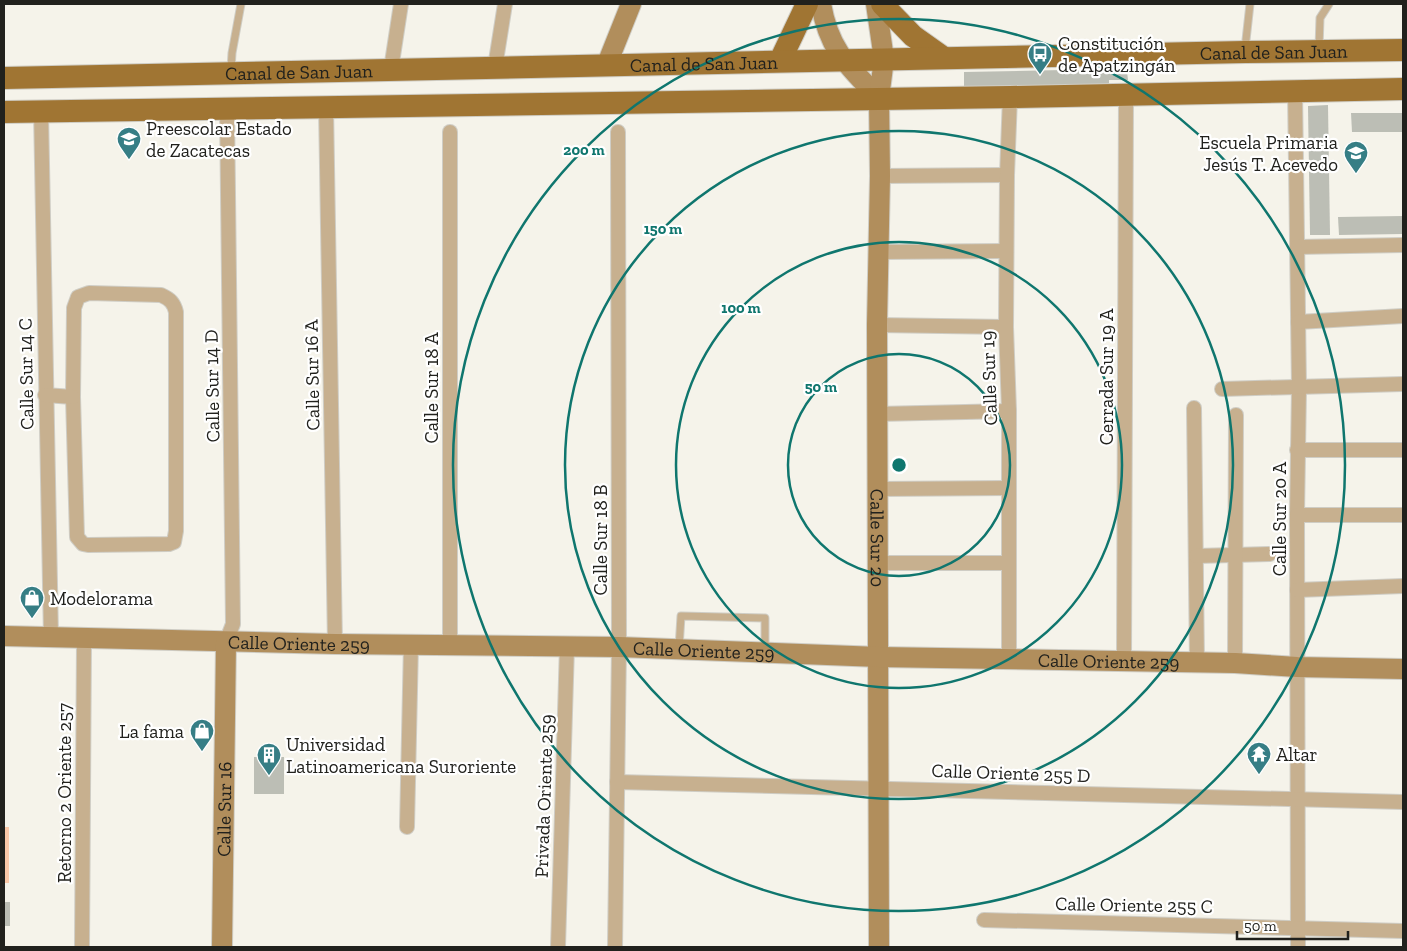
<svg xmlns="http://www.w3.org/2000/svg" width="1407" height="951" font-family="'Zilla Slab',serif">
	<rect width="100%" height="100%" fill="#f5f3ea"/>
	<rect fill="#fac8a8" x="4" y="827" width="5" height="56"/>
	<g fill="#bcbeb5">
		<path d="M1109,69v3l18,-1 1,9h-19v4l-145,4v-16z"/>
		<path d="M1328,105l2,130h-20l-2,-129z"/>
		<path d="M1351,113h52v19h-51z"/>
		<path d="M1403,216v18l-64,1 -1,-18z"/>
		<rect x="254" y="757" width="30" height="37"/>
		<rect x="4" y="902" width="6" height="24"/>
	</g>
	<g fill="none" stroke-linecap="round" stroke-linejoin="round">
		<defs>
			<g id="lane">
				<path d="M1319,48l1,-30 9,-14"/>
				<path d="M1245,49l5,-45"/>
				<path d="M231,70l1,-17 9,-49"/>
				<path d="M679,648l2,-32 84,2v33"/>
			</g>
			<g id="street">
				<path d="M495,67l10,-63"/>
				<path d="M391,69l10,-65"/>
				<path d="M1295,91l4,297 -2,127 1,432"/>
				<path d="M326,106l9,538"/>
				<path d="M41,111l10,526"/>
				<path d="M880,176l127,-1"/>
				<path d="M1297,247l106,-2"/>
				<path d="M879,252l127,-1"/>
				<path d="M89,293l72,2c9,4 13,8 15,17v219l-2,11 -5,2 -81,1 -5,-1 -6,-7 -4,-140 1,-89 4,-11z"/>
				<path d="M1298,322l105,-6"/>
				<path d="M877,325l129,2"/>
				<path d="M1222,389l181,-5"/>
				<path d="M45,395l28,2"/>
				<path d="M1194,408l3,255"/>
				<path d="M878,414l131,-3"/>
				<path d="M1297,450h106"/>
				<path d="M878,489l131,-1"/>
				<path d="M1297,515h106"/>
				<path d="M1196,556l74,-2"/>
				<path d="M878,563h131"/>
				<path d="M1297,590l106,-4"/>
				<path d="M226,642l7,-18 -6,-516"/>
				<path d="M450,645v-513"/>
				<path d="M1009,658v-247l-3,-84 1,-152 3,-78"/>
				<path d="M1124,661l2,-567"/>
				<path d="M1235,663l1,-248"/>
				<path d="M617,782l786,20"/>
				<path d="M407,827l4,-183"/>
				<path d="M984,920l419,11"/>
				<path d="M82,947l2,-308"/>
				<path d="M558,947l9,-301"/>
				<path d="M615,947l4,-300 -1,-515"/>
			</g>
			<g id="secondary">
				<path d="M821,4c8,46 27,62 58,94"/>
				<path id="s1" d="M876,4l8,55 -5,39 1,78 -3,149 2,622"/>
				<path d="M607,64l24,-60"/>
				<path id="s2" d="M4,636l331,8 284,3 260,10 356,6 62,4 106,2"/>
				<path id="s3" d="M222,947l4,-305"/>
			</g>
			<g id="primary">
				<path d="M882,4l31,32 31,22"/>
				<path d="M780,61l27,-57"/>
				<path id="s4" d="M4,78l1241,-26 158,-2"/>
				<path d="M4,112l1006,-15 393,-8"/>
			</g>
		</defs>
		<use href="#lane" stroke="#cfcdc5" stroke-width="9"/>
		<use href="#street" stroke="#cfcdc5" stroke-width="16"/>
		<use href="#secondary" stroke="#cfcdc5" stroke-width="22"/>
		<use href="#primary" stroke="#cfcdc5" stroke-width="24"/>
		<use href="#lane" stroke="#c7b08f" stroke-width="7"/>
		<use href="#street" stroke="#c7b08f" stroke-width="14"/>
		<use href="#secondary" stroke="#b18e5c" stroke-width="20"/>
		<use href="#primary" stroke="#a07533" stroke-width="22"/>
	</g>
	<g fill="none" stroke="#0f766e" stroke-width="2.5">
		<circle cx="899" cy="465" r="111"/>
		<circle cx="899" cy="465" r="223"/>
		<circle cx="899" cy="465" r="334"/>
		<circle cx="899" cy="465" r="446"/>
	</g>
	<defs>
		<symbol id="bus-pin" viewBox="-11 -11 22 30"><path d="M0 17L-7.5 6A9.5 9.5 0 1 1 7.5 6Z" fill="#367e85" stroke="#fff"/><path d="M-5-6H5V4H4V6H2V4H-2V6H-4V4H-5ZM-3.5-4V0h7V-4ZM-3.5 1.2v1.5H-2V1.2ZM2 1.2v1.5H3.5V1.2Z" fill="#fff"/></symbol>
		<symbol id="school-pin" viewBox="-11 -11 22 30"><path d="M0 17L-7.5 6A9.5 9.5 0 1 1 7.5 6Z" fill="#367e85" stroke="#fff"/><path d="M0-5L7-2L0 1L-7-2ZM-4 1L0 2.5L4 1V4Q0 6-4 4Z" fill="#fff"/></symbol>
		<symbol id="shop-pin" viewBox="-11 -11 22 30"><path d="M0 17L-7.5 6A9.5 9.5 0 1 1 7.5 6Z" fill="#367e85" stroke="#fff"/><path d="M-5-2.5h2.3a2.7 3.5 0 0 1 5.4 0H5L5.5 6h-11ZM-1.5-2.5h3a1.5 2.3 0 0 0-3 0Z" fill="#fff"/></symbol>
		<symbol id="temple-pin" viewBox="-11 -11 22 30"><path d="M0 17L-7.5 6A9.5 9.5 0 1 1 7.5 6Z" fill="#367e85" stroke="#fff"/><path d="M0-6L5-2H3V0L6.5 2.5H4V6H1.5V3h-3V6H-4V2.5H-6.5L-3 0V-2H-5Z" fill="#fff"/></symbol>
		<symbol id="building-pin" viewBox="-11 -11 22 30"><path d="M0 17L-7.5 6A9.5 9.5 0 1 1 7.5 6Z" fill="#367e85" stroke="#fff"/><path d="M-4-6H4V6H1V3H-1V6H-4ZM-2.5-4.3h1.7v1.8h-1.7ZM.8-4.3h1.7v1.8H.8ZM-2.5-1h1.7V.8h-1.7ZM.8-1h1.7V.8H.8Z" fill="#fff"/></symbol>
	</defs>
	<g fill-rule="evenodd">
		<use href="#bus-pin" x="1026" y="40" width="28" height="38"/>
		<use href="#school-pin" x="115" y="125" width="28" height="38"/>
		<use href="#school-pin" x="1342" y="139" width="28" height="38"/>
		<use href="#shop-pin" x="18" y="584" width="28" height="38"/>
		<use href="#shop-pin" x="188" y="717" width="28" height="38"/>
		<use href="#temple-pin" x="1245" y="740" width="28" height="38"/>
		<use href="#building-pin" x="255" y="741" width="28" height="38"/>
	</g>
	<g text-anchor="middle" dominant-baseline="central" stroke-width="4.5" stroke-linejoin="round" paint-order="stroke">
		<g font-size="19" fill="#21211d" stroke="#fff" text-anchor="start">
			<text x="1058" y="43">Constitución<tspan x="1058" dy="22">de Apatzingán</tspan></text>
			<text x="146" y="128">Preescolar Estado<tspan x="146" dy="22">de Zacatecas</tspan></text>
			<text x="1338" y="142" text-anchor="end">Escuela Primaria<tspan x="1338" dy="22">Jesús T. Acevedo</tspan></text>
			<text x="50" y="598">Modelorama</text>
			<text x="184" y="731" text-anchor="end">La fama</text>
			<text x="286" y="744">Universidad<tspan x="286" dy="22">Latinoamericana Suroriente</tspan></text>
			<text x="1276" y="754">Altar</text>
		</g>
		<g font-size="19" fill="#21211d" stroke="#fff">
			<text stroke="none"><textPath href="#s4" startOffset="1270">Canal de San Juan</textPath></text>
			<text stroke="none"><textPath href="#s4" startOffset="700">Canal de San Juan</textPath></text>
			<text stroke="none"><textPath href="#s4" startOffset="295">Canal de San Juan</textPath></text>
			<text transform="translate(26 374) rotate(-91)">Calle Sur 14 C</text>
			<text transform="translate(312 375) rotate(-91)">Calle Sur 16 A</text>
			<text transform="translate(1106 377) rotate(-90)">Cerrada Sur 19 A</text>
			<text transform="translate(989 378) rotate(-92)">Calle Sur 19</text>
			<text transform="translate(212 386) rotate(-91)">Calle Sur 14 D</text>
			<text transform="translate(431 388) rotate(-90)">Calle Sur 18 A</text>
			<text transform="translate(1279 519) rotate(-90)">Calle Sur 20 A</text>
			<text stroke="none"><textPath href="#s1" startOffset="535">Calle Sur 20</textPath></text>
			<text transform="translate(600 540) rotate(-90)">Calle Sur 18 B</text>
			<text stroke="none"><textPath href="#s2" startOffset="295">Calle Oriente 259</textPath></text>
			<text stroke="none"><textPath href="#s2" startOffset="700">Calle Oriente 259</textPath></text>
			<text stroke="none"><textPath href="#s2" startOffset="1105">Calle Oriente 259</textPath></text>
			<text transform="translate(1011 773) rotate(2)">Calle Oriente 255 D</text>
			<text transform="translate(64 793) rotate(-90)">Retorno 2 Oriente 257</text>
			<text transform="translate(544 796) rotate(-88)">Privada Oriente 259</text>
			<text stroke="none"><textPath href="#s3" startOffset="138">Calle Sur 16</textPath></text>
			<text transform="translate(1134 905) rotate(1)">Calle Oriente 255 C</text>
		</g>
	</g>
	<circle cx="899" cy="465" r="8" fill="#0f766e" stroke="#fff" stroke-width="2.5"/>
	<g font-size="15" text-anchor="middle" font-weight="bold" fill="#0f766e" stroke="#fff" stroke-width="4.5" stroke-linejoin="round" paint-order="stroke">
		<text x="584" y="155">200 m</text>
		<text x="663" y="234">150 m</text>
		<text x="741" y="313">100 m</text>
		<text x="821" y="392">50 m</text>
	</g>
	<rect width="1407" height="951" fill="none" stroke="#21211d" stroke-width="10"/>
	<path d="M1237 931v8h111v-8" fill="none" stroke="#21211d" stroke-width="2.5"/>
	<text x="1244" y="931" font-size="15" fill="#21211d" stroke="#ffffff" stroke-width="4" paint-order="stroke">50 m</text>
</svg>
